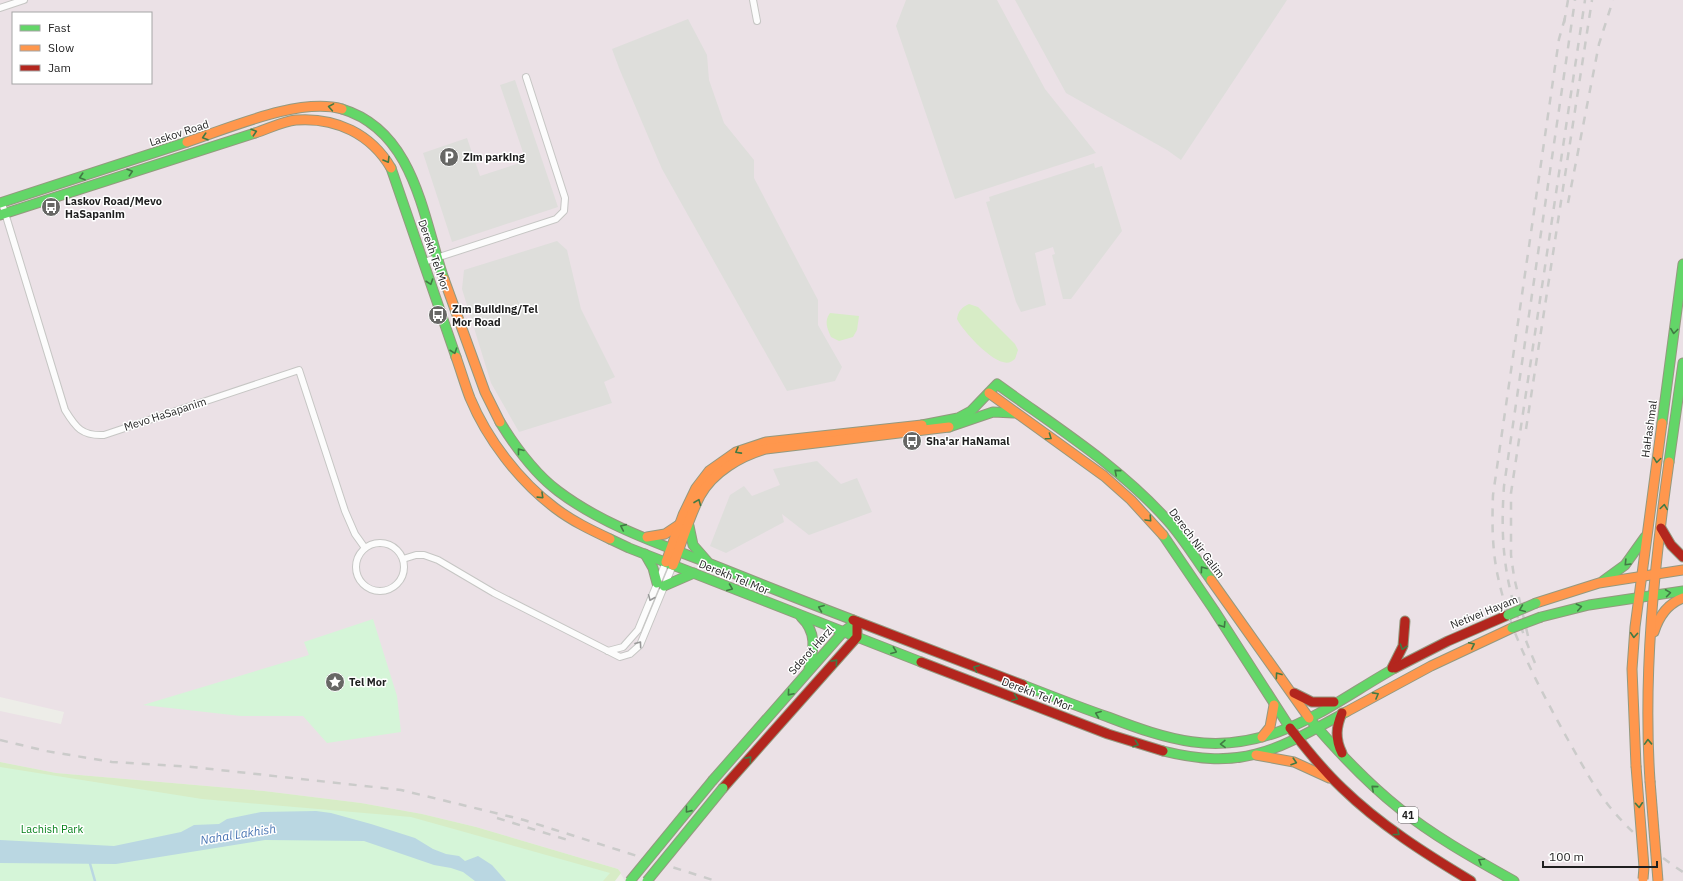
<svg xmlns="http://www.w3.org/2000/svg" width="1683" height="881" font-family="'IBM Plex Sans',sans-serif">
	<rect width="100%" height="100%" fill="#edede8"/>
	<path fill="#ebe1e6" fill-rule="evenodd" d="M0,0h1683v881h-1058l-7,-12 -142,-42 -54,-13 -61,-11 -97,-12 -208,-18 -56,-11v-51l61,13 3,-12 -64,-15zM13,13h138v70h-138z"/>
	<g fill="#d7ecc6">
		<path d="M969,304l9,3 37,37 3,6 -3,9c-4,3 -7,5 -12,3 -14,-3 -40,-31 -46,-43 1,-8 5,-12 12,-15z"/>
		<path d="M830,313l29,3 -2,14 -4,7 -14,4 -8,-4c-4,-9 -7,-16 -1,-24z"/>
		<path d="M0,762l56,11 208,18 97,12 61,11 54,13 142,42 3,4 -6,8h-109l-506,-41z"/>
	</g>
	<g fill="#d5f5d8">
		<path d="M373,619l24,77 4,36 -74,11 -24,-27h-62l-98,-11 166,-50 -5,-13z"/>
		<path d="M0,767l202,32 209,18 199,56 -7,8h-603z"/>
	</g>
	<g fill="#dededb">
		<path d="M906,0h91l48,89 51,64 -141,46 -59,-173z"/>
		<path d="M1015,0h272l-106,160 -14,-10 -101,-57z"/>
		<path d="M688,19l19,36 2,25 15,43 30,37v18l64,122v25l24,42 -7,14 -48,10 -125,-222 -43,-101 -7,-19z"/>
		<path d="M515,80l43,127 -106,35 -29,-89 44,-15 13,38 46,-15 -26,-76z"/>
		<path d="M1094,163l1,5 7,-2 20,65 -51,68h-8l-11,-44 3,-1 -2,-7 -18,6 11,52 -25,7 -5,-10 -30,-100 4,-1 -1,-4z"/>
		<path d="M557,241l10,9 14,59 34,68 -11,5 8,21 -93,29 -28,-49 -29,-94 2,-19z"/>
		<path d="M817,461l24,23 16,-6 15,34 -63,23 -27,-21 2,8 -58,31 -16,-7 20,-51 14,-9 8,10 28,-11 -7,-16z"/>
	</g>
	<path fill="#bad7e2" d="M316,811l15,2 40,11 44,14 18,11 13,5 13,2 6,5 13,-5 14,9 14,16h-31l-12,-9 -12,-4 -17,-3 -70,-24 -99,-1 -149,24 -116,-1v-23l114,6 67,-14 13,-7 25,-1 8,-5 34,-7z"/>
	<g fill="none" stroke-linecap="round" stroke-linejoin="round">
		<path stroke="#bad7e2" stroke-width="2.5" d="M89,860l6,21"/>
		<defs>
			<g id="street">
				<path d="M753,0l4,21"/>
				<path d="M0,8l24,-8"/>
				<path d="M2,203l63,207c11,18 17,26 39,25l195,-65 46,141 10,23 10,14"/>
				<path d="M424,262l132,-43 8,-8 1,-13 -39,-121"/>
				<circle cx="380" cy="567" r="24"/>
				<path d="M403,559l13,-4h8l14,5 56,33 126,64 10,-3 10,-9 33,-80"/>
				<path d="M608,651l15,-4 15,-17 28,-68"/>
			</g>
			<g id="fast">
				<path d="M342,109c73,22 81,109 102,170"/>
				<path d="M391,168l65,189"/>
				<path d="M0,203l187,-61"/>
				<path d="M0,215l255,-82"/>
				<path d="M500,422c16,26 34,51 58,69 42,32 96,51 145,70 50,20 100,40 150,59"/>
				<path d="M1662,423l21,-159"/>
				<path d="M922,425l36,-7 13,-7 26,-27c59,43 122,82 171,137 16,18 29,40 43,59"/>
				<path d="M949,427l44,-15 21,1"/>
				<path d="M1669,462l14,-99"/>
				<path d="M689,526l4,19 14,16"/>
				<path d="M1163,535l51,75 76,118"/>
				<path d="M610,539l19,9 292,114"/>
				<path d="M645,554l8,14 4,15"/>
				<path d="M1603,581l22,-16 20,-28"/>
				<path d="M664,586l30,-13"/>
				<path d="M801,617c16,15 13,32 8,52"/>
				<path d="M1541,617l48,-12 94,-14"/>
				<path d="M1023,685c28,11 56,22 85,32 60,23 107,38 170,15 42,-15 79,-43 117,-64"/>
				<path d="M1309,718c28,33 57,64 91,91 35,28 75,50 114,72"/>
				<path d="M1163,751c81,20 114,-1 183,-39"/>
				<path d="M713,780l130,-148 14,-10"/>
			</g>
			<g id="slow">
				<path d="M255,133c13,-4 28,-12 41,-13 40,-3 75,14 95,48"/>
				<path d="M187,142c43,-14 112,-45 155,-33"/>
				<path d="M444,279l41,113 15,30"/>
				<path d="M456,357c5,14 9,28 14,41 17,41 49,83 85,110 17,13 36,22 55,31"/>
				<path d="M989,393l115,83 27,24 32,35"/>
				<path d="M647,537l18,-3 15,-10"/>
				<path d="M666,562l17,-47 13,-27 13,-17 27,-19 30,-10 156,-17"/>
				<path d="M673,565c9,-22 16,-48 27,-69 13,-24 41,-40 66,-47l183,-22"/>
				<path d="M1211,580l98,138"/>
				<path d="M1536,603l63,-20 84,-13"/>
				<path d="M1654,632c5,-16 13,-28 29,-34"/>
				<path d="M1346,712l85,-46 81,-38"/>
				<path d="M1262,737l8,-10 4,-22"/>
				<path d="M1256,755l38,7 35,16"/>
				<path d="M1636,766l-4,-97 3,-42 27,-204"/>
				<path d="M1650,781c-7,-107 4,-213 19,-319"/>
			</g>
			<g id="jam">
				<path d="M1661,528l10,17 12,12"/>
				<path d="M853,620l170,65"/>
				<path d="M921,662l187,72 55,17"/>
				<path d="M1392,668l11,-22 2,-25"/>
				<path d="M1395,668l53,-27 60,-26"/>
				<path d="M1294,693l18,9h22"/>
				<path d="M1342,713c-6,14 -7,26 0,40"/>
				<path d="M1290,728c16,21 33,42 52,60 38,37 84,66 129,93"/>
				<path d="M723,788l134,-151v-15"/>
			</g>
		</defs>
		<use href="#street" stroke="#c6c6c4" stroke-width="8"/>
		<use href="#fast" stroke="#94997f" stroke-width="11"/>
		<use href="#slow" stroke="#94997f" stroke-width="11"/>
		<use href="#jam" stroke="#94997f" stroke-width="11"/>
		<use href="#street" stroke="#fcfcfc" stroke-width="6"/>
		<use href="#fast" stroke="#63d668" stroke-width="9"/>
		<use href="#slow" stroke="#ff974d" stroke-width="9"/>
		<use href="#jam" stroke="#b3261e" stroke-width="9"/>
		<g stroke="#cbcbca" stroke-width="2.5" stroke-dasharray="8 8" stroke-linecap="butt">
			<path d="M1565,18l-6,21 -66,456c-1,27 -1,55 5,82 12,57 41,110 69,161 15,26 28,52 47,74 20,23 44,44 69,60"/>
			<path d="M1564,23l4,-23"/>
			<path d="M1568,203l31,-159 14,-44"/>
			<path d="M1526,429l66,-429"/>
			<path d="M1528,636l-14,-59 -3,-22v-62l74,-493"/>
			<path d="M1535,663c-27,-64 -36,-107 -31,-177l71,-486"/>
			<path d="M0,740l46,11 66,11 80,5 209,23 123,30 192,61"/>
			<path d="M497,818l74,23"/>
		</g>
		<defs>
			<g id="fast-bridge">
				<path d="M1508,615l28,-12"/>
				<path d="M1512,628l29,-11"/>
				<path d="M630,881l83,-101"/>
				<path d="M647,881l76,-93"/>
			</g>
			<g id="slow-bridge">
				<path d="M1636,766l8,101 -1,12"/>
				<path d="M1650,781l8,100"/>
			</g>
		</defs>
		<use href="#fast-bridge" stroke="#94997f" stroke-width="11" stroke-linecap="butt"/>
		<use href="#slow-bridge" stroke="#94997f" stroke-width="11" stroke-linecap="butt"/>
		<use href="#fast-bridge" stroke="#63d668" stroke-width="9"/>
		<use href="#slow-bridge" stroke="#ff974d" stroke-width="9"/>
	</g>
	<defs><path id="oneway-chevron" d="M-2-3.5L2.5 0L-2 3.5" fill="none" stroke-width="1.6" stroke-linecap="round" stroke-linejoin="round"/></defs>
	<g stroke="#417a44">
		<use href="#oneway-chevron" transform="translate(331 107) rotate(-170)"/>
		<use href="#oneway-chevron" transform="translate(254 132) rotate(-18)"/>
		<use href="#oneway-chevron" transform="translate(205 137) rotate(162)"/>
		<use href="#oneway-chevron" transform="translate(387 160) rotate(59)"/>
		<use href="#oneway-chevron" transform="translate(130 172) rotate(-18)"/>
		<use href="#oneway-chevron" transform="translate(82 177) rotate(162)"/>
		<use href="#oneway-chevron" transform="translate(430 282) rotate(71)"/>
		<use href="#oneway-chevron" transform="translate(1674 331) rotate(97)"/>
		<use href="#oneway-chevron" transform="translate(454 351) rotate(71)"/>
		<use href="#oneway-chevron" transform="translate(1049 437) rotate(35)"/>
		<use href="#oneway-chevron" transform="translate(520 451) rotate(-128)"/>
		<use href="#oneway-chevron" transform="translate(738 451) rotate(151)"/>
		<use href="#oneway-chevron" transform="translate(1657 460) rotate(98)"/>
		<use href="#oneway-chevron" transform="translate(1117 472) rotate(-139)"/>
		<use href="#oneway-chevron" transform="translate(541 496) rotate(44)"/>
		<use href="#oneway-chevron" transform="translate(698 502) rotate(-68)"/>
		<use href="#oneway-chevron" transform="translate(1664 507) rotate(-82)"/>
		<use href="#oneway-chevron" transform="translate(1149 519) rotate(47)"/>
		<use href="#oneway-chevron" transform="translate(623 527) rotate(-156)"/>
		<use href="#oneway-chevron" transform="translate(1627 563) rotate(134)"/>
		<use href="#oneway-chevron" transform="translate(1203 569) rotate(-126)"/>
		<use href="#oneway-chevron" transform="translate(730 588) rotate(22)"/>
		<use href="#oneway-chevron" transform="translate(1668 593) rotate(-8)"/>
		<use href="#oneway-chevron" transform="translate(1579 607) rotate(-12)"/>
		<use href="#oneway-chevron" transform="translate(821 608) rotate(-158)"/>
		<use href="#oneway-chevron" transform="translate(1522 609) rotate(157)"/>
		<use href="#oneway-chevron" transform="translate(1223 625) rotate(58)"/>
		<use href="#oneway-chevron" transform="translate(1634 635) rotate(94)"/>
		<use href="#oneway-chevron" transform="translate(1472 645) rotate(-25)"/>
		<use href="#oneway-chevron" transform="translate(1403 647) rotate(109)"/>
		<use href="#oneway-chevron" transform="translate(894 651) rotate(21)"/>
		<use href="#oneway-chevron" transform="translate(835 662) rotate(-48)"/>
		<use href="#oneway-chevron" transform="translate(976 668) rotate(-159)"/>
		<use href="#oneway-chevron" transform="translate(1278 675) rotate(-126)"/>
		<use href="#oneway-chevron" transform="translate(790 693) rotate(131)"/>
		<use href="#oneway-chevron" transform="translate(1376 695) rotate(-29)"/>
		<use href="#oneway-chevron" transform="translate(1015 698) rotate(21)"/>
		<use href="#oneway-chevron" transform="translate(1098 714) rotate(-159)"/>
		<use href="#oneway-chevron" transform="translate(1648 742) rotate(-92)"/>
		<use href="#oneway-chevron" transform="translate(1136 744) rotate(19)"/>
		<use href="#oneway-chevron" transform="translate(1223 744) rotate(179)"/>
		<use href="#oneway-chevron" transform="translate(749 759) rotate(-48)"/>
		<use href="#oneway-chevron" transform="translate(1294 762) rotate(18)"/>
		<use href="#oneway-chevron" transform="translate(1374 788) rotate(-139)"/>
		<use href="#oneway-chevron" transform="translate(1639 805) rotate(86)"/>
		<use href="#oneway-chevron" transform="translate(688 810) rotate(129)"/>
		<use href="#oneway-chevron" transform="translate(1397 833) rotate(36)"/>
		<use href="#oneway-chevron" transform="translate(1481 861) rotate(-149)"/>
	</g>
	<g stroke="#999">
		<use href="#oneway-chevron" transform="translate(651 598) rotate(113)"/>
		<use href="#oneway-chevron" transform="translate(639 644) rotate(-54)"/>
	</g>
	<defs>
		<symbol id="parking-disc" viewBox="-11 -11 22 22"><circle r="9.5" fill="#676765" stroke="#fff"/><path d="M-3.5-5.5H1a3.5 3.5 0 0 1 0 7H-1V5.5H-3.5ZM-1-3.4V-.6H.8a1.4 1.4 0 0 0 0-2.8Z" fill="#fff"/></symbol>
		<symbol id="bus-disc" viewBox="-11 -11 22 22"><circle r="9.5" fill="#676765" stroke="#fff"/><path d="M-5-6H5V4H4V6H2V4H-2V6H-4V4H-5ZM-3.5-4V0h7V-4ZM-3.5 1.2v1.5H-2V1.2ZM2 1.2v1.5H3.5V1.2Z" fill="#fff"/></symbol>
		<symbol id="sight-disc" viewBox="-11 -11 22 22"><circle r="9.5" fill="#676765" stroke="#fff"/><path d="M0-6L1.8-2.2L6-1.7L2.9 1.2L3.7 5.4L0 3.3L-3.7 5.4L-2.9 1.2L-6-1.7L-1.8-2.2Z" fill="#fff"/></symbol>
	</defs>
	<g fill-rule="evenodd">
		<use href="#parking-disc" x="438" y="146" width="22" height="22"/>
		<use href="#bus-disc" x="40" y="196" width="22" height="22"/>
		<use href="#bus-disc" x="427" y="304" width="22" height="22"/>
		<use href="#bus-disc" x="901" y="430" width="22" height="22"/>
		<use href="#sight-disc" x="324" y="671" width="22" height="22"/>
	</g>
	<g text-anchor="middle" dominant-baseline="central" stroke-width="3" stroke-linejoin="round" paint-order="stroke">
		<rect fill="#fff" stroke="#626262" stroke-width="1" x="1398" y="807" width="20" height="16" rx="3"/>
		<g font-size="10" font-weight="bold" fill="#1f1f1f">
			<text x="1408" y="815">41</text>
		</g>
		<g font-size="11" fill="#1f1f1f" stroke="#fff">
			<text transform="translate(179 133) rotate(-18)">Laskov Road</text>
			<text transform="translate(434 255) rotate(71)">Derekh Tel Mor</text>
			<text transform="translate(165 414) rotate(-18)">Mevo HaSapanim</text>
			<text transform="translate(1649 429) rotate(-82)">HaHashmal</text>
			<text transform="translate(1197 543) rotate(53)">Derech Nir Galim</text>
			<text transform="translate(734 577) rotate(22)">Derekh Tel Mor</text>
			<text transform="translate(1484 612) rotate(-22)">Netivei Hayam</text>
			<text transform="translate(811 650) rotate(-48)">Sderot Herzl</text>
			<text transform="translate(1037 694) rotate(21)">Derekh Tel Mor</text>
		</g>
		<g font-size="11" font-weight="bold" fill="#1f1f1f" stroke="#fff" text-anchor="start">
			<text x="463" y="157">Zim parking</text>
			<text x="65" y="201">Laskov Road/Mevo<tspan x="65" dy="13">HaSapanim</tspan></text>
			<text x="452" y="309">Zim Building/Tel<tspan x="452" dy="13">Mor Road</tspan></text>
			<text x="926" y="441">Sha'ar HaNamal</text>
			<text x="349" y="682">Tel Mor</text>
		</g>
		<g font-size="11" fill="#08831d" stroke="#fff">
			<text x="52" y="829">Lachish Park</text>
		</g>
		<g font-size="12" font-style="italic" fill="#4874b3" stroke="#fff">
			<text transform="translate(238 834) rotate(-9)">Nahal Lakhish</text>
		</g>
	</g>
	<rect x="12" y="12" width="140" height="72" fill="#ffffff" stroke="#a5a5a5"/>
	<rect x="20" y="25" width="20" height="6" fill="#63d668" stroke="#a5a5a5"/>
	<text x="48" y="32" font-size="12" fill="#1f1f1f">Fast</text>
	<rect x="20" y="45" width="20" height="6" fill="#ff974d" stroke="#a5a5a5"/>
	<text x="48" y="52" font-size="12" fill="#1f1f1f">Slow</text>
	<rect x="20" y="65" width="20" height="6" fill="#b3261e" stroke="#a5a5a5"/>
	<text x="48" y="72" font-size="12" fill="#1f1f1f">Jam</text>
	<path d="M1543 861v6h114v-6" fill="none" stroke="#1f1f1f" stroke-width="2"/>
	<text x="1549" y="861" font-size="12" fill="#1f1f1f" stroke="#ffffff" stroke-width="3" paint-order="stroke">100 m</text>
</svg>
